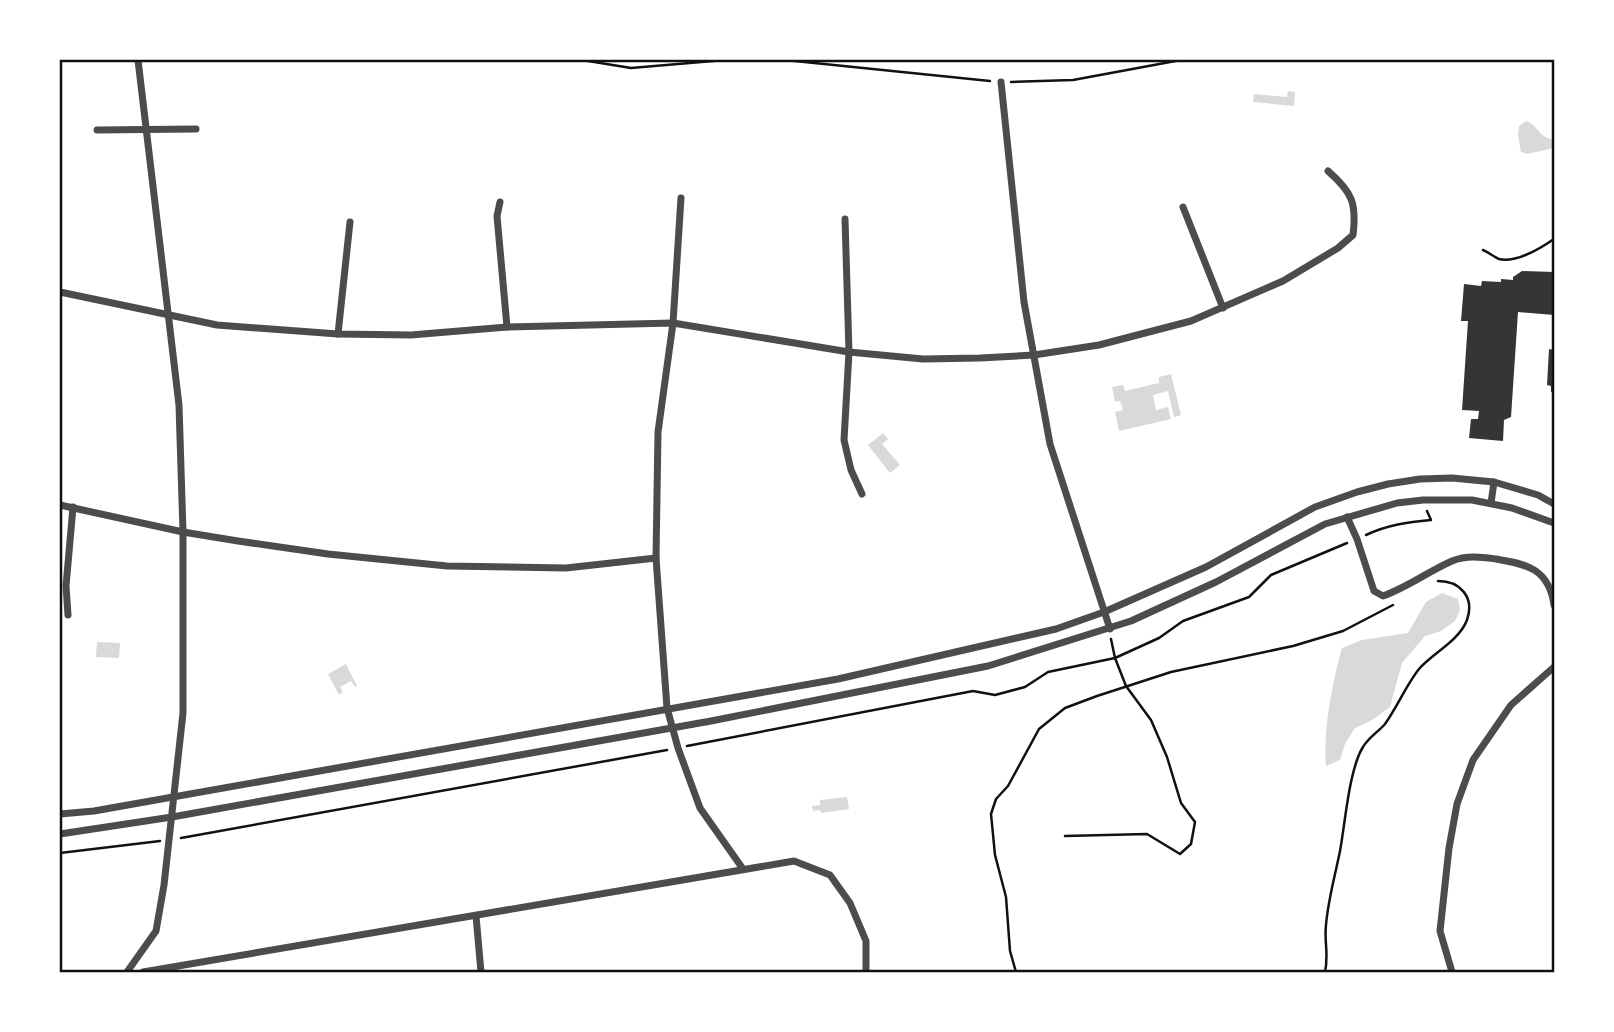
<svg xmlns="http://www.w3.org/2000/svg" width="1614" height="1032" font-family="'Asap Condensed',sans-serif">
	<rect width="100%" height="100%" fill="#fff"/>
	<g fill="#d9d9d9">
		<path d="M1288,91l7,1 -1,14 -41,-4 1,-8 33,3z"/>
		<path d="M1526,121c12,4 11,15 28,19v8l-27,6 -6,-2 -3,-17 1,-9z"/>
		<path d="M1171,374l10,41 -7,2 -6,-26 -15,4 3,15 12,-3 3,12 -52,12 -4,-19 8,-2 -3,-9 -5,1 -3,-15 11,-2 2,6 34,-8v-6z"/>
		<path d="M883,433l5,6 -6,5 18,21 -10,8 -22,-28z"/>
		<path d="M1442,593l16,6 2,11 -5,11 -14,10 -16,5 -23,27 -12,44 -18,13 -17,8 -10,16 -5,16 -14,6c-3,-37 6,-82 16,-118l20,-8 46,-7 18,-31z"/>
		<path d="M97,642l23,1 -1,15 -23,-1z"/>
		<path d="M346,664l11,22 -2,1 -4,-6 -11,6 3,5 -4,3 -11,-21z"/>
		<path d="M847,797l2,12 -28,4 -1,-3 -7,1 -1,-5 8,-1v-5z"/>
	</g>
	<g fill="#353535">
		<path d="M1522,271l32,1v43l-36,-3 -7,105 -7,3 -1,21 -34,-3 2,-19h7l1,-8 -17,-1 6,-89h-7l3,-37 17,2 1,-5 19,1v-3l12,1v-3z"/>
		<path d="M1549,349l5,1v43l-3,-1v-6l-4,-1z"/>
	</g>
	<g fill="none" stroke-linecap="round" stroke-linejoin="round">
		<g stroke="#111" stroke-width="2.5">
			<path d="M582,60l49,8 94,-8"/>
			<path d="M785,60l205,21"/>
			<path d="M1294,60h260"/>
			<path d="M1011,82l62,-2 108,-20"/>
			<path d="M1483,250c5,2 11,7 16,9 18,4 42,-11 55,-20"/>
			<path d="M1366,535c21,-10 42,-13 65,-15l-4,-9"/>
			<path d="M1111,639l4,19 44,-20 24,-17 66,-24 22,-22 76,-32"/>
			<path d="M687,746l286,-55 22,4 30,-8 23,-15 67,-14 11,28 25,34 16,37 14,46 14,19 -4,22 -11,10 -33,-20 -82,2"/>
			<path d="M181,838l486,-88"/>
			<path d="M60,853l100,-12"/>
			<path d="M1016,972l-6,-21 -4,-54 -11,-42 -4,-41 5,-15 12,-13 31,-57 26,-21 32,-12 74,-24 122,-26 50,-15 50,-26"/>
			<path d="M1325,972c4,-18 -1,-30 1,-47 2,-25 9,-49 14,-74 5,-26 9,-82 23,-104 5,-9 15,-15 22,-23 12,-17 22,-40 34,-55 14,-16 40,-28 48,-49 8,-23 -7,-39 -29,-39"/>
		</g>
		<g stroke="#4c4c4c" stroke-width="7">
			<path d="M1001,82l23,220 26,142 60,185"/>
			<path d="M97,130l99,-1"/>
			<path d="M681,198l-8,125 -15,109 -2,126 11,150 11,40 22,60 43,61"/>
			<path d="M500,202l-3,14 10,111"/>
			<path d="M1183,207l40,101"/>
			<path d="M845,219l4,133 -5,88 7,30 11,24"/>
			<path d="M60,292l157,33 121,9 73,1 96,-8 166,-4 176,29 74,7 57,-1 54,-3 65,-10 92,-24 92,-40 55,-33 15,-13c4,-32 -1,-43 -25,-64"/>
			<path d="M338,334l12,-112"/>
			<path d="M1491,503l3,-21"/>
			<path d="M60,505l123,27 55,9 90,13 119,12 119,2 90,-10"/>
			<path d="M1347,517l10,22 17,52 9,5c25,-9 46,-25 69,-35 15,-6 29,-4 44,-2 31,5 53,10 58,46"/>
			<path d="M68,615l-2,-29 7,-79"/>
			<path d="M60,814l34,-3 744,-132 218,-50 48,-17 102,-45 109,-60 42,-15 31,-8 32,-5 32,-1 42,4 44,13 16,9"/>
			<path d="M60,834l112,-17 539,-96 277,-55 143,-45 85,-39 109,-58 72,-21 26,-3h49l40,8 42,15"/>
			<path d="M476,916l5,56"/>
			<path d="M127,972l29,-41 8,-46 19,-172v-181l-4,-127 -41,-345"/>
			<path d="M143,972l651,-111 36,14 20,28 16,38v31"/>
			<path d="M1452,972l-12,-41 9,-83 8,-44 16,-44 38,-55 43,-38"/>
		</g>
	</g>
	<rect width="1614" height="1032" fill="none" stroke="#ffffff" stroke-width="122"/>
	<rect x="61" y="61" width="1492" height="910" fill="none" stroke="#111" stroke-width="2.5"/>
</svg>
